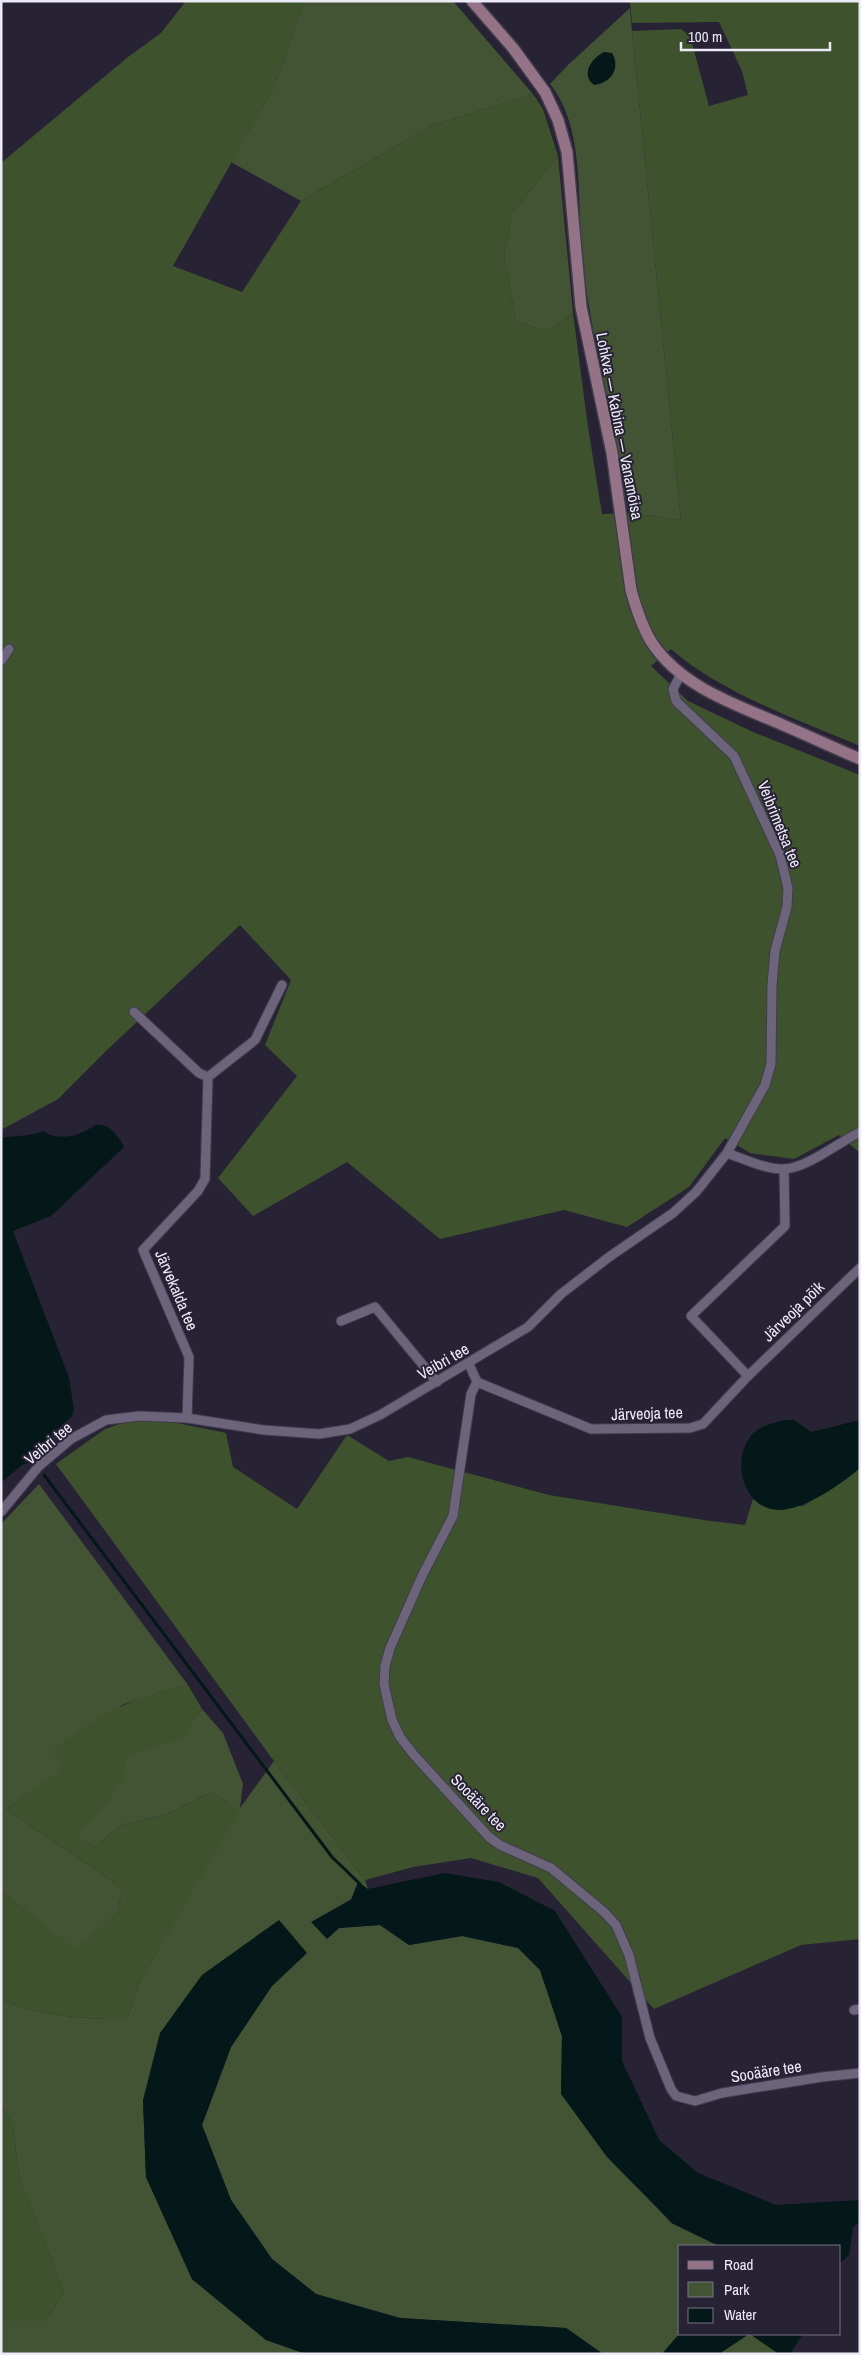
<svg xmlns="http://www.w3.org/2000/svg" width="861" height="2355" font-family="'Archivo Narrow',sans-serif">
	<rect width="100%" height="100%" fill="#282235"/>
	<g fill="#425433">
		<path d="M304,1h149l80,93 -102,32 -130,75 -70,-39 43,-75z"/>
		<path d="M630,8l2,23 49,489 -52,-7c-15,-79 -33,-158 -45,-238 -9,-58 5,-143 -34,-191l18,-19z"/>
		<path d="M558,156l15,157 -26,18 -31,-9 -12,-66 8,-43z"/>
		<path d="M39,1484l149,201 -24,6 -42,14 -60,65 -56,39 116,79 -4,24 -42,39 -75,-60v-367z"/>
		<path d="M202,1709l21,24 20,51 -3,24 34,-47 91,119 3,9 -56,33 15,16 12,-10 41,-3 29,20 53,-9 56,12 22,22 22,66 -1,58 110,129 48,23h-39v87l-18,21h-59l-37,-26 -166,-10 -84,-24 -44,-35 -41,-59 -29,-75 29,-78 41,-61 35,-33 -164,147 3,77 46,102 74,61 40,14h-305v-33h44l19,-29 -45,-115 -6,-50 -12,-24v-104c33,16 89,21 126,20l13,-38 99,-171 -28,-18 -46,23 -44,10 -26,22 -20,-11 35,-37 14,-42 57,-19z"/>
		<path d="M749,2334h1l29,20h-60z"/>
	</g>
	<g fill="#3e532d">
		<path d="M186,1h118l-30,86 -101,179 69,26 59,-91 130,-75 102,-32 10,15 15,47 -46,57 -8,43 12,66 31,9 26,-18 15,114 14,87 27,-1 52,7 -49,-489 49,-2 9,7 19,70 39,-11 -6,-24 -23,-49 -87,1 -2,-22h230v745c-61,-26 -139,-53 -189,-97l-20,17 37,35 65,31 107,43v378l-21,-18 -45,24 -44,-6 -25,-15 -36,49 -62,40 -63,-17 -124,29 -93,-77 -94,54 -35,-38 79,-102 -32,-31 26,-65 -51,-55 -133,125 -49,49 -57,31v-967l127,-106 33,-24z"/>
		<path d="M134,1419l43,4 49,10 7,34 64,42 50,-74 42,26 19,-4 141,38 161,26 35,4 8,-26 12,7h38l57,-38v471l-59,6 -147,64 -116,-131 -67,-20 -58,9 -48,13 -91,-119 -218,-297 49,-35z"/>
		<path d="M188,1685l14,24 -20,29 -57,19v17l-15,25 -34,37 19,11 26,-22 44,-10 46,-23 29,18 -100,171 -13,38c-37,1 -93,-4 -126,-20v-108l75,59 42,-38 4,-24 -116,-79 55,-39 -8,-20c43,-35 81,-53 135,-65z"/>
		<path d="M1,2103l12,24 6,50 45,115 -19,29h-44z"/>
	</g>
	<g fill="#041719">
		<path d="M604,52l8,1c9,15 -1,30 -18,32 -14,-11 -2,-27 10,-33z"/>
		<path d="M95,1125c14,-2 24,11 29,22l-73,69 -38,15 56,147 5,31 -2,7 -27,25 -14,21 -9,3 -21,18v-345c13,-3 30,-1 42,-7 16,11 37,5 52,-6z"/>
		<path d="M785,1420h9l17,12 49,-12v48c-18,16 -56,42 -81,42 -36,0 -48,-50 -28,-74 8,-10 21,-13 34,-16z"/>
		<path d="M445,1873l54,9 56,29 67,106v44l37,79 39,33 78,32 84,-5v21l-7,6 -4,28 -9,8v-17h-121l-47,-23 -65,-66 -46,-63 1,-58 -22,-66 -22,-22 -56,-12 -53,9 -29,-20 -41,3 -12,11 -16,-17 40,-22 7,-18 10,7z"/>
		<path d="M279,1920l28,33 -35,33 -41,61 -29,78 29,75 41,59 44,35 84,24 166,10 37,26h-297l-40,-14 -74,-61 -46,-102 -3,-77 17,-67 42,-58z"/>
		<path d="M680,2333v1h69l-30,20h-57z"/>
		<path d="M750,2334h53l-13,20h-11z"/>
	</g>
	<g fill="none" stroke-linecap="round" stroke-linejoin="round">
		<path stroke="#041719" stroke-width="3" d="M44,1475l288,382 28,27"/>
		<defs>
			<g id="street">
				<path d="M1,661l8,-12"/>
				<path d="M681,674l-8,15 3,12 58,55 46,99 8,33 -1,19 -12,44 -3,34 -1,79 -6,21 -38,68"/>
				<path d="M134,1012l65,61 9,4"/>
				<path d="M341,1321l34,-14 62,75"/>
				<path d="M469,1364l8,18 -6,12 -18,122 -31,60 -32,72 -5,18 -1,18 8,36 8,17 14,18 75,82 11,8 51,23 53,44 12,13 13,30 21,83 21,51 5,7 19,5 27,-8 100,-16 38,-4"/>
				<path d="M748,1376l112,-108"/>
				<path d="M477,1382l114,47 99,-1 13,-4 45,-48 -57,-60 94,-90 -1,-57"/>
				<path d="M187,1418l2,-61 -46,-107 55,-59 7,-12 3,-102 47,-37 27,-55"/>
				<path d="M1,1512l38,-46 32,-27 35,-19 33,-4 48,2 77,12 55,4 31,-5 30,-14 148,-88 33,-33 48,-37 64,-44 23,-21 31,-39c17,6 38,16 56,16 23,0 56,-27 77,-37"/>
				<path d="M854,2010l6,-1"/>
			</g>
			<path id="secondary" d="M472,1l41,47 32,44 13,28 9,32 14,155 31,146 19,137c5,18 11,37 21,53 28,42 79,60 124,79 28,12 56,25 84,37"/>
		</defs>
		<use href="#street" stroke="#413c4c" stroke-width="11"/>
		<use href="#secondary" stroke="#413c4c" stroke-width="14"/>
		<use href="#street" stroke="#6b647b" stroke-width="9"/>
		<use href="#secondary" stroke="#957387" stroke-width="11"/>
	</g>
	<g text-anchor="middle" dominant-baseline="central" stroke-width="4" stroke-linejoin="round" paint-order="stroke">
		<g font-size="16" fill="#edeaf7" stroke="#282235">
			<text transform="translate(620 426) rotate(79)">Lohkva — Kabina — Vanamõisa</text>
			<text transform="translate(780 824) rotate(68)">Veibrimetsa tee</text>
			<text transform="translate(177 1290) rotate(67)">Järvekalda tee</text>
			<text transform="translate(793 1311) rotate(-44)">Järveoja põik</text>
			<text transform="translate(443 1361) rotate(-30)">Veibri tee</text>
			<text transform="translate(647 1413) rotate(-2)">Järveoja tee</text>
			<text transform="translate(48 1443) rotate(-40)">Veibri tee</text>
			<text transform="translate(479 1802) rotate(46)">Sooääre tee</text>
			<text transform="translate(766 2071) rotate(-9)">Sooääre tee</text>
		</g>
	</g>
	<rect width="861" height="2355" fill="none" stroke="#edeaf7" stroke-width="5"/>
	<rect x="678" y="2245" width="162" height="90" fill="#282235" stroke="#777283"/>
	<rect x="688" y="2261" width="25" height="8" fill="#957387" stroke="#777283"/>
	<text x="724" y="2270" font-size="15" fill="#edeaf7">Road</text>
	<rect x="688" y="2282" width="25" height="15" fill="#425433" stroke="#777283"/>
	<text x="724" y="2295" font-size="15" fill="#edeaf7">Park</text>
	<rect x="688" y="2308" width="25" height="15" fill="#041719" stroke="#777283"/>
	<text x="724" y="2320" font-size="15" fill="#edeaf7">Water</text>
	<path d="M681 42v8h149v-8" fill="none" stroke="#edeaf7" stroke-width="2.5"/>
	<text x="688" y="42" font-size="15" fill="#edeaf7" stroke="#282235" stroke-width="4" paint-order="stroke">100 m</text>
</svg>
